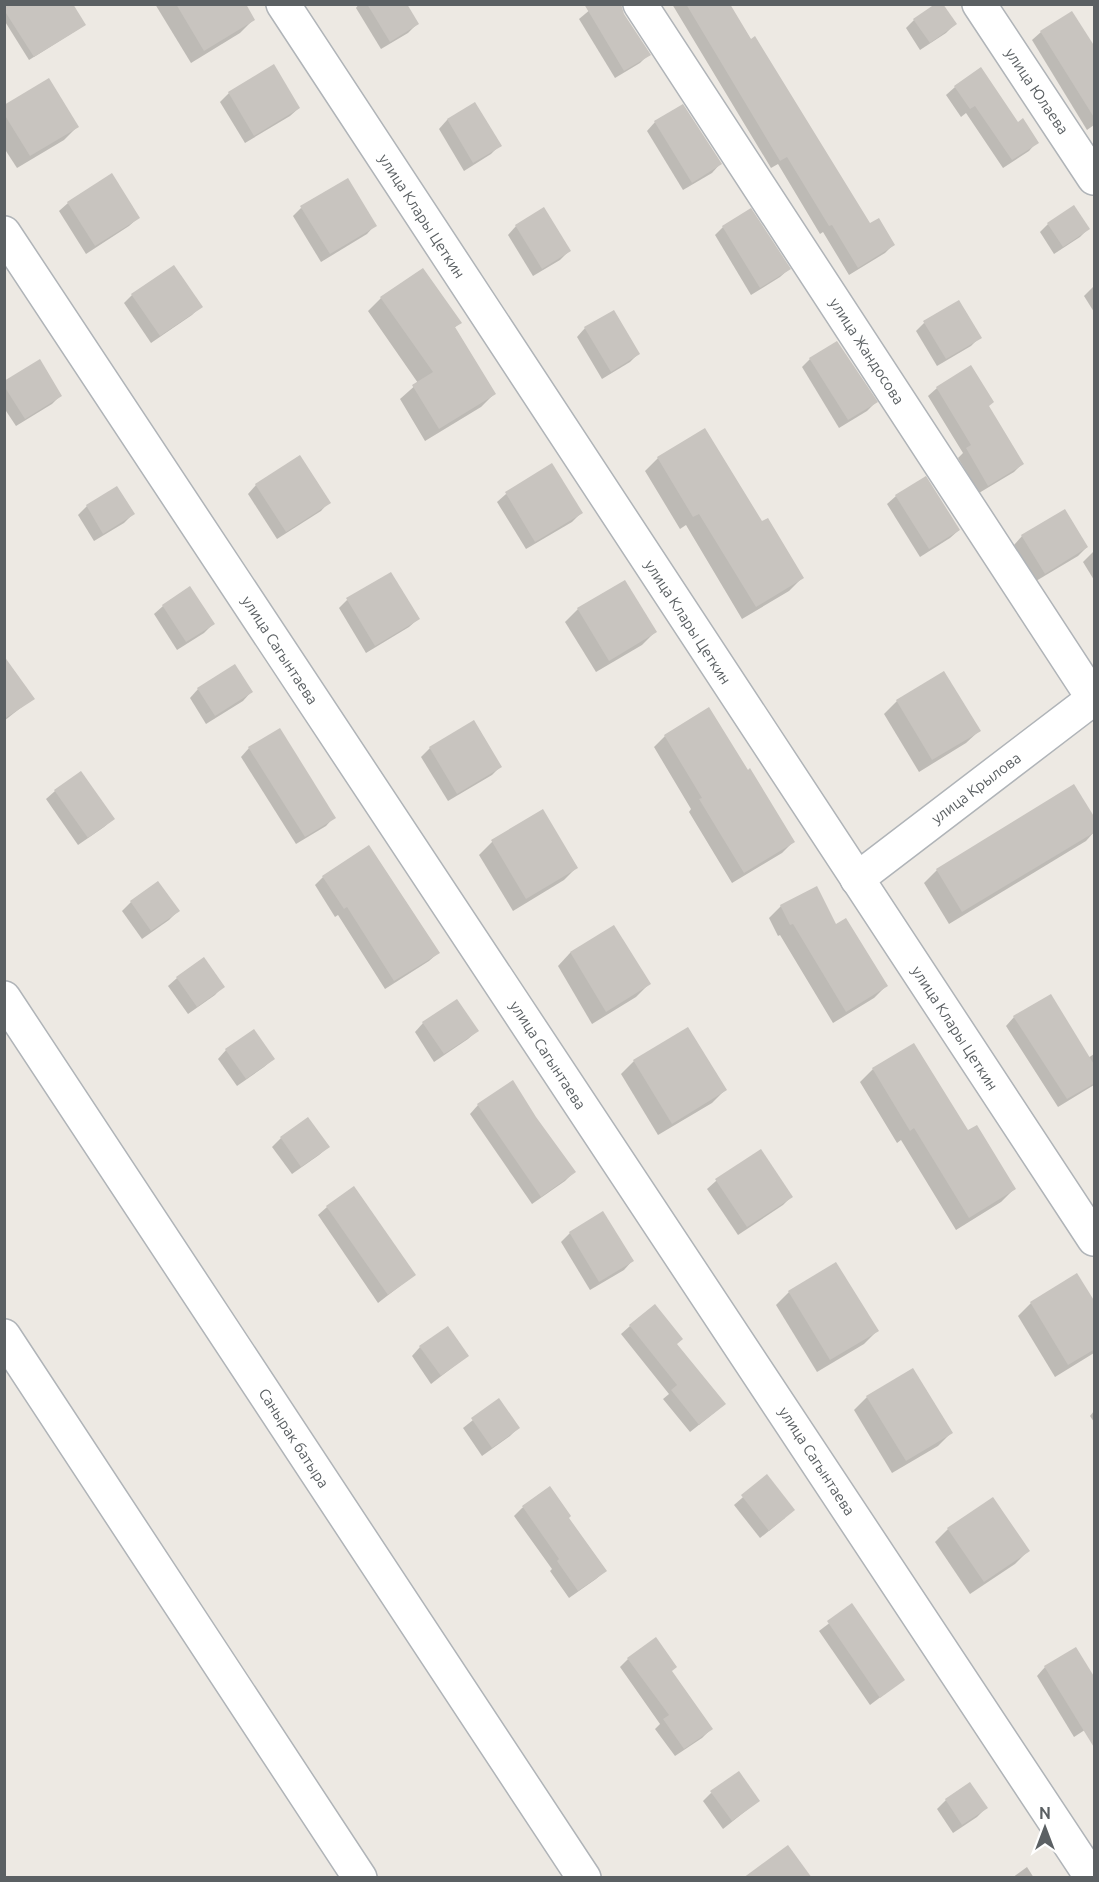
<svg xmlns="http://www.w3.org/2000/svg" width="1099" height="1882" font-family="Ubuntu,sans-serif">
	<rect width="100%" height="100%" fill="#ede9e3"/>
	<g fill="#0003">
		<path d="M4,4l76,24 -51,32 -25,-40z"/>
		<path d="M155,4h89l9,16 -13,13 -49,30z"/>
		<path d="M359,4h46l12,20 -9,9 -27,16 -25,-41z"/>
		<path d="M597,4l26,11 26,39 -9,9 -25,15 -36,-59z"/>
		<path d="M672,4h56l142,221 23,20 -8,8 -36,22 -26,-43 -3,2 -42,-70 -7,4z"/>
		<path d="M914,20l41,4 -9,9 -26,17 -14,-22z"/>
		<path d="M1041,32l53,18v75l-7,5 -55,-90z"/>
		<path d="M955,87l62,37 20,18 -8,9 -26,17 -37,-55 -5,4 -15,-22z"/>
		<path d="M229,93l70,15 -9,8 -45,27 -25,-41z"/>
		<path d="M475,104l25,41 -9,9 -27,17 -25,-42 8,-9z"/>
		<path d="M4,107l73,20 -13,13 -47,28 -13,-20z"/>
		<path d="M655,122l65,42 -8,9 -29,17 -36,-59z"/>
		<path d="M68,203l70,15 -9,8 -43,28 -27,-43z"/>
		<path d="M301,208l74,17 -8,9 -46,28 -28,-46z"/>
		<path d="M1048,224l40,5 -8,8 -26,17 -14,-22z"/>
		<path d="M516,226l53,25 -9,9 -27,16 -25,-41z"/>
		<path d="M723,227l66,42 -9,8 -29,18 -36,-60z"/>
		<path d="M1094,286v26l-10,-16z"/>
		<path d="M132,295l69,11 -9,9 -41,28 -27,-40z"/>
		<path d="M381,298l79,25 -6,5 40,66 -13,13 -56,34 -25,-42 18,-16 -50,-72z"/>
		<path d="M924,323l56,14 -9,9 -34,20 -21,-35z"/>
		<path d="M585,328l53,26 -8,8 -28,17 -25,-42z"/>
		<path d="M810,359l66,43 -9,9 -28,17 -37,-61z"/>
		<path d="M4,383l56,13 -8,8 -36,22 -12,-18z"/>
		<path d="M937,388l51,19 34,57 -8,8 -35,21 -21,-35 5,-5 -35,-57z"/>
		<path d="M705,430l56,93 41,55 -13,13 -47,28 -56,-94 -6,4 -35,-58 13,-13z"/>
		<path d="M256,485l73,17 -8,9 -44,28 -29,-45z"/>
		<path d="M117,488l16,26 -9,9 -30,18 -16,-26 9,-9z"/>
		<path d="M506,494l75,19 -9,9 -46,27 -29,-47z"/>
		<path d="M896,496l63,34 -9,8 -30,19 -33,-53z"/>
		<path d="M1022,536l65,11 -9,9 -42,25 -22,-36z"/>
		<path d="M1094,551v29l-11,-18z"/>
		<path d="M347,600l71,19 -9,8 -43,26 -27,-45z"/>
		<path d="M163,606l50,18 -9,9 -27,17 -23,-36z"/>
		<path d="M578,609l77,23 -13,13 -46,27 -31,-50z"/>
		<path d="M943,673l36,58 -13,12 -47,29 -35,-58 13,-13z"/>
		<path d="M4,677l29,21 -29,23z"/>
		<path d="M198,689l53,3 -8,9 -37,23 -16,-26z"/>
		<path d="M665,736l128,106 -11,11 -50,30 -43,-71 2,-3 -37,-62z"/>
		<path d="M249,748l85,69 -8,9 -30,18 -55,-87z"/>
		<path d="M430,748l71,18 -9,9 -44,26 -27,-44z"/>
		<path d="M80,773l33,46 -9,8 -26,18 -32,-46 9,-8z"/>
		<path d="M542,811l35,56 -13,13 -51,31 -34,-56 13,-13z"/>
		<path d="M1094,832l-8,9 -137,83 -25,-41 13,-13z"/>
		<path d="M323,877l115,76 -9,8 -44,28 -47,-74 -3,2 -20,-32z"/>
		<path d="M158,884l20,27 -9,9 -27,19 -20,-28 9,-9z"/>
		<path d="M781,906l54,20 51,60 -12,12 -41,25 -53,-88 -2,1 -9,-18z"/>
		<path d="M614,927l35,57 -13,13 -44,27 -34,-58 12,-13z"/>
		<path d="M177,978l46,8 -8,9 -27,19 -20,-28z"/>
		<path d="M1014,1017l74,41 6,-4v31l-36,22 -52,-81z"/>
		<path d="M423,1023l54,8 -9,8 -34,23 -19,-30z"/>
		<path d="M226,1050l47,9 -9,8 -27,19 -19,-27z"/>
		<path d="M634,1061l91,29 -13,13 -54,32 -37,-61z"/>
		<path d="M873,1069l94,63 47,57 -13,13 -45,28 -55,-90 -4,3 -37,-61z"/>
		<path d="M478,1105l57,12 39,55 -9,9 -33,23 -62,-90z"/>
		<path d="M308,1119l20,28 -9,8 -27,19 -20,-27 9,-9z"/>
		<path d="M761,1151l30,46 -8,8 -45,30 -31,-46 9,-8z"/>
		<path d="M327,1207l87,68 -36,28 -60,-88z"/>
		<path d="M603,1213l29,48 -8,9 -34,20 -29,-48 9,-9z"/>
		<path d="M789,1292l88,39 -13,13 -47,28 -41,-67z"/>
		<path d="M1031,1303l63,1v49l-39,24 -37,-61z"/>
		<path d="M630,1326l45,19 40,67 -25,20 -27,-33 6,-5 -48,-60z"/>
		<path d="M420,1347l47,9 -36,28 -19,-28z"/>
		<path d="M867,1397l84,36 -13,13 -46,27 -38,-63z"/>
		<path d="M498,1400l20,28 -8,8 -28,20 -19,-28z"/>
		<path d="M1094,1411v11l-4,-6z"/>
		<path d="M767,1476l18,42 -25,20 -26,-33z"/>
		<path d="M550,1488l17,30 38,53 -9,8 -27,19 -19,-27 2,-2 -38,-53 8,-8z"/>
		<path d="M993,1499l35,52 -13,13 -45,30 -35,-52 13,-13z"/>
		<path d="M852,1606l51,74 -33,25 -51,-74z"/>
		<path d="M628,1659l42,13 41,57 -9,9 -27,18 -20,-27 5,-5 -40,-57z"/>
		<path d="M1045,1667l49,57 -20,13 -37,-61z"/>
		<path d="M711,1793l47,8 -35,28 -20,-28z"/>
		<path d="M946,1800l40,8 -9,9 -24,16 -16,-24z"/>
		<path d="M1027,1867l7,11h-22z"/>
	</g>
	<g fill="#c8c4bf">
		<path d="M4,4h69l13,21 -52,32 -30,-47z"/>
		<path d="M176,4h70l9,16 -51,31z"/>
		<path d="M367,4h40l12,20 -29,18z"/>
		<path d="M584,4h37l3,10 27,41 -27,16z"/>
		<path d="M686,4h44l21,35 4,-3 115,187 9,-5 16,27 -37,23 -26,-43 -3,1 -42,-69 -7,4z"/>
		<path d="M935,4h8l14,20 -27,19 -17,-24z"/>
		<path d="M1072,11l23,36v72l-55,-88z"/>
		<path d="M274,64l26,44 -46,28 -26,-44z"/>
		<path d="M981,67l37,55 5,-4 16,25 -27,17 -37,-54 -5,3 -16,-23z"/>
		<path d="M49,78l30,49 -49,29 -26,-42v-9z"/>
		<path d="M475,102l27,44 -29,17 -26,-44z"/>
		<path d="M683,104l39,60 -30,19 -38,-62z"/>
		<path d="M112,173l28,45 -45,28 -28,-44z"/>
		<path d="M348,178l29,48 -47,28 -30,-48z"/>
		<path d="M1074,205l16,24 -27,18 -16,-24z"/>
		<path d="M544,207l27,44 -29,18 -27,-44z"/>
		<path d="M751,208l40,61 -31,19 -38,-62z"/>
		<path d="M174,265l29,42 -43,29 -29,-42z"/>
		<path d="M423,268l39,55 -7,4 41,67 -57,35 -27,-44 21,-13 -53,-75z"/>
		<path d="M959,300l23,38 -36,21 -23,-38z"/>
		<path d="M614,310l26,44 -29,18 -27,-45z"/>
		<path d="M837,341l41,61 -30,18 -39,-62z"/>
		<path d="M40,359l22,37 -37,23 -21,-33v-5z"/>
		<path d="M971,365l23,37 -5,4 35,58 -36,22 -22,-38 5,-3 -35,-58z"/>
		<path d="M705,428l57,93 6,-3 36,60 -48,29 -57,-93 -6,3 -36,-60z"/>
		<path d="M300,455l31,48 -45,29 -31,-48z"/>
		<path d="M552,463l31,50 -48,29 -30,-50z"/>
		<path d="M926,476l34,54 -31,19 -34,-54z"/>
		<path d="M117,486l18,28 -32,20 -17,-29z"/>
		<path d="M1065,509l23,38 -43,27 -24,-39z"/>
		<path d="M391,572l29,47 -45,27 -29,-48z"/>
		<path d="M625,580l32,52 -48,29 -32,-53z"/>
		<path d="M190,586l25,38 -29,18 -24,-37z"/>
		<path d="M4,656l31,43 -31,20z"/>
		<path d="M235,664l18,28 -38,24 -18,-28z"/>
		<path d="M944,671l37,60 -49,29 -36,-60z"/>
		<path d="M709,707l39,63 2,-2 45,74 -51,31 -45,-74 3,-1 -38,-63z"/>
		<path d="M474,720l28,47 -45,27 -28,-47z"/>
		<path d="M280,728l56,90 -31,19 -57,-90z"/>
		<path d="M81,771l34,48 -27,19 -34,-48z"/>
		<path d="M1074,784l21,34v14l-133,80 -26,-43z"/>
		<path d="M543,809l35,59 -52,31 -35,-59z"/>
		<path d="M369,845l71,108 -46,28 -47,-74 -3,2 -22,-33z"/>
		<path d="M158,881l22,30 -29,20 -21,-30z"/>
		<path d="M817,886l19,38 10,-6 42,68 -42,26 -53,-88 -3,1 -10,-20z"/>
		<path d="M614,925l37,59 -45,28 -36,-60z"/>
		<path d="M204,957l21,30 -28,20 -21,-30z"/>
		<path d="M1051,994l44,72v17l-28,16 -54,-83z"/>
		<path d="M457,999l22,32 -35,23 -22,-32z"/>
		<path d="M688,1027l39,63 -55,34 -39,-64z"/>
		<path d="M254,1029l21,30 -29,20 -21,-30z"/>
		<path d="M914,1043l54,87 9,-5 39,64 -47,29 -55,-90 -4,3 -38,-63z"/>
		<path d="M513,1080l23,37 40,55 -35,25 -64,-93z"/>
		<path d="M308,1117l22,30 -29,20 -21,-30z"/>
		<path d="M761,1149l32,48 -46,30 -32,-48z"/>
		<path d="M354,1186l62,89 -28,20 -62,-89z"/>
		<path d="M603,1211l31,50 -35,21 -30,-50z"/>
		<path d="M836,1262l43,69 -49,29 -42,-69z"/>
		<path d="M1077,1273l18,29v47l-27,16 -38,-63z"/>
		<path d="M655,1304l28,35 -6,5 49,60 -27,21 -28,-35 6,-5 -48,-60z"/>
		<path d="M448,1326l21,30 -28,20 -22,-30z"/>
		<path d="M913,1368l40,65 -47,28 -40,-65z"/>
		<path d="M499,1398l21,30 -28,20 -21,-30z"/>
		<path d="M767,1474l28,36 -26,21 -28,-36z"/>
		<path d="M550,1486l21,30 -2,2 38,53 -29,20 -21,-30 2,-2 -37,-53z"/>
		<path d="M993,1497l37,54 -46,31 -37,-54z"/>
		<path d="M852,1603l53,77 -25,18 -53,-77z"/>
		<path d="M656,1637l21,30 -5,4 41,58 -29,20 -21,-30 6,-4 -42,-57z"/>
		<path d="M1076,1647l19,31v71l-51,-83z"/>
		<path d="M739,1771l21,30 -28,20 -22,-30z"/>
		<path d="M970,1782l18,26 -26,17 -17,-26z"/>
		<path d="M788,1845l24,33h-69z"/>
	</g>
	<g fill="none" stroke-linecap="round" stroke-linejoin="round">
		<defs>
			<g id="minor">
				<path d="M283,4l811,1235"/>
				<path d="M640,4l453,694"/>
				<path d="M979,4l115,174"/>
				<path d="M4,233l1088,1645"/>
				<path d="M857,879l237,-181"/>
				<path d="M4,998l580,880"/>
				<path d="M4,1336l356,542"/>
			</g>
		</defs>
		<use href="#minor" stroke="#b0b4b8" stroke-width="36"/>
		<use href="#minor" stroke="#fff" stroke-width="33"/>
	</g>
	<g text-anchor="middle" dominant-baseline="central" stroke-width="6" stroke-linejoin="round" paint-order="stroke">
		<g font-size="15" fill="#5b6063" stroke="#fff">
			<text transform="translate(1037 91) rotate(56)">улица Юлаева</text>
			<text transform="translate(422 216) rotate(57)">улица Клары Цеткин</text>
			<text transform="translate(867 351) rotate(57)">улица Жандосова</text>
			<text transform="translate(688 622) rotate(57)">улица Клары Цеткин</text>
			<text transform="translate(280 650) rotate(57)">улица Сагынтаева</text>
			<text transform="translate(976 788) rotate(-37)">улица Крылова</text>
			<text transform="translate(955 1028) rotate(57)">улица Клары Цеткин</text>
			<text transform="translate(548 1055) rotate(57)">улица Сагынтаева</text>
			<text transform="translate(294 1438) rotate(57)">Санырак батыра</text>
			<text transform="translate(817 1461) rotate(57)">улица Сагынтаева</text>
		</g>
	</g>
	<rect width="1099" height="1882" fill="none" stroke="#5b6063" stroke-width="12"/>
	<g transform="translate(1045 1828)" stroke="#ffffff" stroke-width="4.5" paint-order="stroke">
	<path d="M0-4.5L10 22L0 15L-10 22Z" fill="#5b6063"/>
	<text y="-9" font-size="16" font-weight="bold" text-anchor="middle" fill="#5b6063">N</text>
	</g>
</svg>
